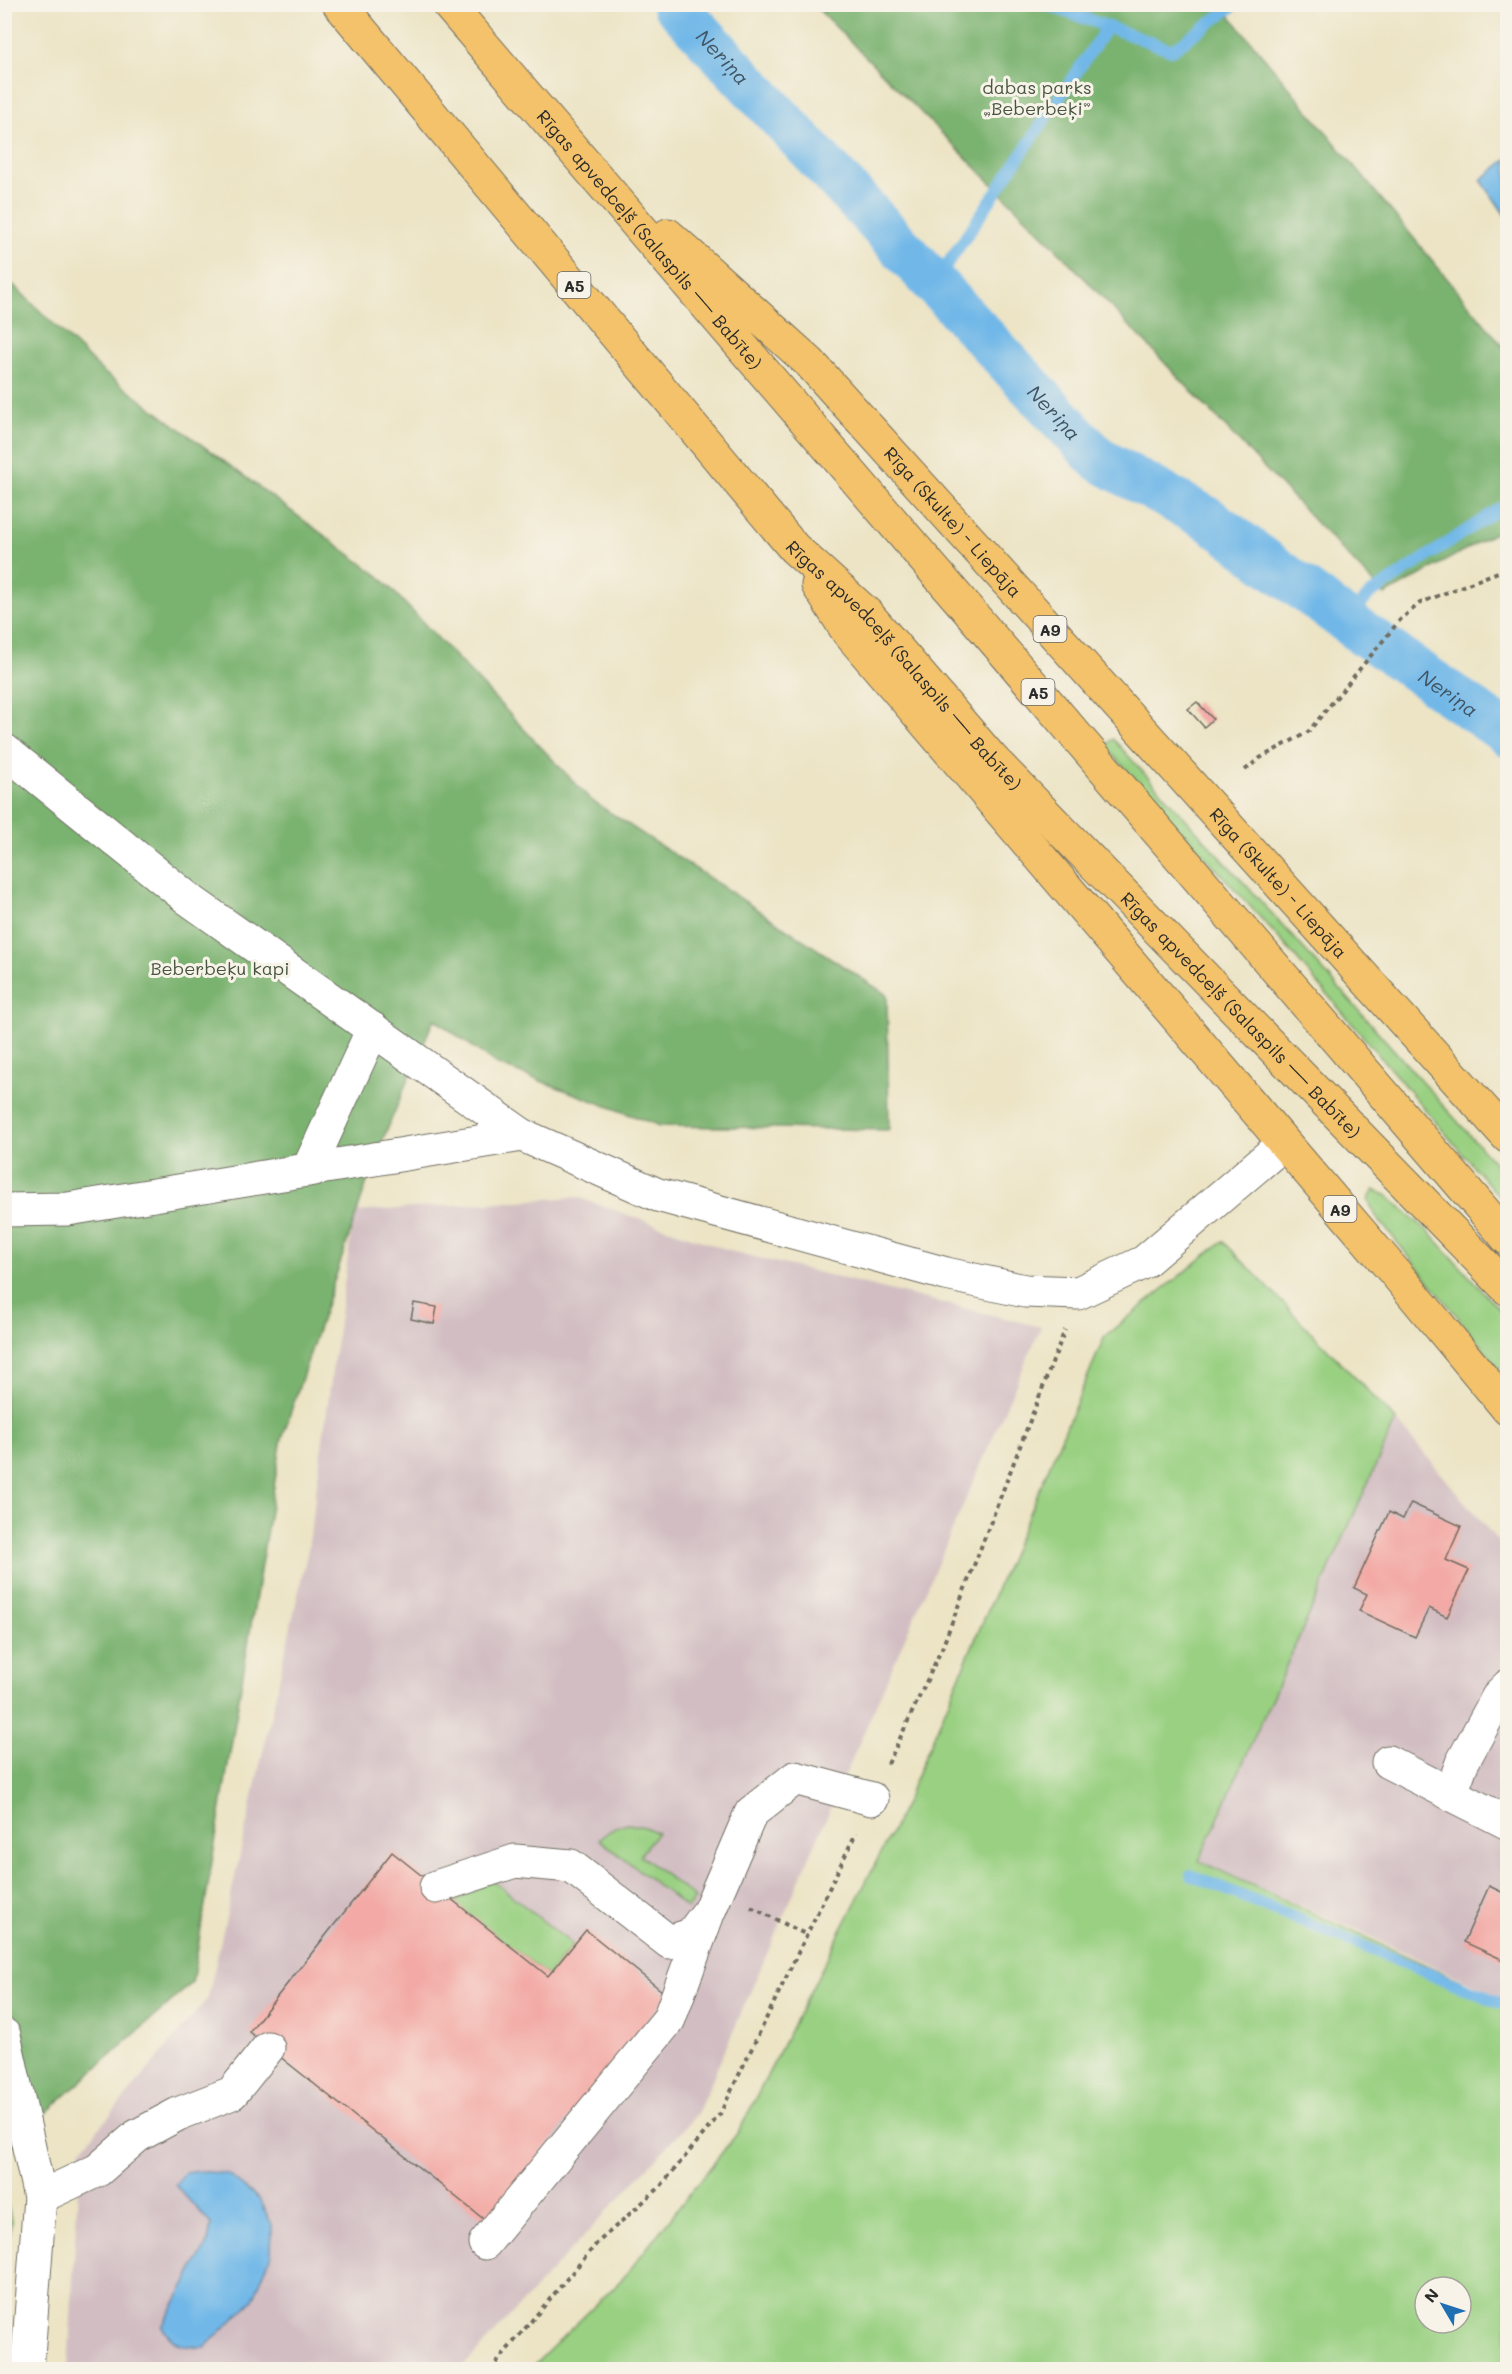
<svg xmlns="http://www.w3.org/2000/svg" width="1512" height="2374" font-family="Mali,sans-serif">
	<rect width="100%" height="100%" fill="#f7f3e8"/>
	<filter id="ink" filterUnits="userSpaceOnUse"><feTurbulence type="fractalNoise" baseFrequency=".0167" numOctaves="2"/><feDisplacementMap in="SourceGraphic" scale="12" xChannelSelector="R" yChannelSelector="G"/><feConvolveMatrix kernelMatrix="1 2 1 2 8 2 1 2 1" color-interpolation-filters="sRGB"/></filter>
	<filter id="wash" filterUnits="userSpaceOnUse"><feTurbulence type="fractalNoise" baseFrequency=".008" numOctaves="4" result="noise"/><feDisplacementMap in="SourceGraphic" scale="24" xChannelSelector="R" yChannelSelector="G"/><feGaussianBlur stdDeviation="1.35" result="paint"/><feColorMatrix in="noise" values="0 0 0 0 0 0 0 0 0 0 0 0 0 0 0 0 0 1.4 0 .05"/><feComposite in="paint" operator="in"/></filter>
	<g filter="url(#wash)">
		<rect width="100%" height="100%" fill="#ece4c5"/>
		<g fill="#d2bec2">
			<path d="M577,1197l157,55 307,75 -344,787 -236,255 -393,1 12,-219 128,-153 100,-449 46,-337z"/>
			<path d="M1396,1420l111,132v448l-148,-69 -160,-70z"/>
		</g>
		<g fill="#99d081" stroke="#627e56" stroke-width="1.5" fill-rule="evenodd">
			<path d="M1113,739l183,201 211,237v29l-221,-260 -181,-200z"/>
			<path d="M1374,1190l12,5 44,38 77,85v60l-131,-162 -8,-16z"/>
			<path d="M1223,1241l173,179 -197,441 308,141v367h-977l94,-92 115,-146 161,-316 205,-479zM1425,2287h36v36h-36z"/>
			<path d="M628,1824l17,3 12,6 -17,22 55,43 -8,10 -88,-69 16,-12z"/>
			<path d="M492,1880l81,65 -25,31 -94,-74z"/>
			<path d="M5,2193l6,28 -6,64z"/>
		</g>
		<g fill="#7ab26f" stroke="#526e4d" stroke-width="1.5">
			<path d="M814,5h407l286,346v175l-122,69 -338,-356z"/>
			<path d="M4,276l98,95 277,205 212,224 296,195 2,135 -229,-4 -162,-61 -64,-46 -59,139 -93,280 -90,545 -187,166z"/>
		</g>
		<g fill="#71b8e8" stroke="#4e728a" stroke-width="1.5">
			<path d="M1507,159v59l-26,-38z"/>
			<path d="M199,2171l28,3 32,25 13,26 -1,30 -18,45 -48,47c-23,0 -30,0 -43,-20l46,-85 3,-18 -36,-39 10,-12z"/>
		</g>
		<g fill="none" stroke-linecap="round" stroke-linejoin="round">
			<g stroke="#71b8e8" stroke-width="12">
				<path d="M1045,4l127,46 64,-46"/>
				<path d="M934,284l173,-257"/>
				<path d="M1347,621l22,-26 139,-92"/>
				<path d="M1191,1875l317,131"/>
			</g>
			<path stroke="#71b8e8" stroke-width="45" id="s1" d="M674,4l424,455 112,61 150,111 148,103"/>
		</g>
		<g id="blocks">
			<g fill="#f3aaa6">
				<path d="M1197,702l16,17 -9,8 -16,-18z"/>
				<path d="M414,1303l23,4 -3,17 -23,-5z"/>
				<path d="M1411,1503l50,23 -15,34 23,10 -22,47 -18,-9 -14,29 -56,-26 8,-17 -13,-6 35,-76 14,7z"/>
				<path d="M392,1852l156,124 38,-46 81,65 -181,226 -237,-189z"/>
				<path d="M1489,1886l19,9v67l-44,-20z"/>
			</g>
		</g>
	</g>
	<g filter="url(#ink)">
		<use href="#blocks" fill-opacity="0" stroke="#6f6c61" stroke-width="1.5"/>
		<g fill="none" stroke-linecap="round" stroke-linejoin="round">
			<defs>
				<g id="minor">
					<path d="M4,750l183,148 335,237 136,60 288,79 79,17 53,2 66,-31 139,-118"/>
					<path d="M308,1170l65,-141"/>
					<path d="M4,1210l64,-1 454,-74"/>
					<path d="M1388,1762l120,61"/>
					<path d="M1451,1793l11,-30 37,-68 9,-9"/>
					<path d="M436,1887l79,-26 56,5 98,76 22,-7 18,-24 42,-98 44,-35 77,21"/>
					<path d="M4,2035l36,162 -13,173"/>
					<path d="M40,2197l58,-27 39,-34 41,-22 54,-21 36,-45"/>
					<path d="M485,2243l184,-224 38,-103"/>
				</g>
				<g id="highway">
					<path id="s2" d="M339,4l455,544 73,66 124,144 517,531"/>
					<path id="s3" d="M448,4l1060,1235"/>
					<path id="s4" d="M668,235l142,128 698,774"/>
					<path d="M818,585l30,47 549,643 111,134"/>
				</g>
			</defs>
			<use href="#minor" stroke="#6f6c61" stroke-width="35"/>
			<use href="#highway" stroke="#6f6c61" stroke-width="35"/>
			<g stroke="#6f6c61" stroke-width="4" stroke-dasharray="4.5 4.5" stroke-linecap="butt">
				<path d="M1245,770l15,-12 48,-26 92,-112 20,-17 88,-35"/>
				<path d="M888,1764l54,-116 123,-318"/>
				<path d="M751,1907l56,28"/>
				<path d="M490,2370l108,-128 62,-55 60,-73 136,-281"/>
			</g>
			<use href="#minor" stroke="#fff" stroke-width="33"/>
			<use href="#highway" stroke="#f3c26a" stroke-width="33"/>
		</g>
	</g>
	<g text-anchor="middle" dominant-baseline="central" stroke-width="6" stroke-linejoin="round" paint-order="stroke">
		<g fill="#f7f3e8" stroke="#686764" stroke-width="1.5">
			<rect x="557.5" y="272" width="33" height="26" rx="4.5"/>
			<rect x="1033.5" y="616" width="33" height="26" rx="4.5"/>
			<rect x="1021.5" y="679" width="33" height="26" rx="4.5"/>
			<rect x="1323.5" y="1196" width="33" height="26" rx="4.5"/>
		</g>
		<g font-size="16" font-weight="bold" fill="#2b2b2b">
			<text x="574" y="285">A5</text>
			<text x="1050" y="629">A9</text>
			<text x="1038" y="692">A5</text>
			<text x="1340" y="1209">A9</text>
		</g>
		<g font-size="18" fill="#465440" stroke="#f7f3e8">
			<text x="1037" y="87">dabas parks<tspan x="1037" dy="21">„Beberbeķi”</tspan></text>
			<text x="220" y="968">Beberbeķu kapi</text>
		</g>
		<g font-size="18" fill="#2b2b2b" stroke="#f7f3e8">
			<text stroke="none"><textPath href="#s3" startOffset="310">Rīgas apvedceļš (Salaspils — Babīte)</textPath></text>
			<text stroke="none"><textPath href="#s4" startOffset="405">Rīga (Skulte) - Liepāja</textPath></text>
			<text stroke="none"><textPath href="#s2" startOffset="870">Rīgas apvedceļš (Salaspils — Babīte)</textPath></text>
			<text stroke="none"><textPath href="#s4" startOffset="891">Rīga (Skulte) - Liepāja</textPath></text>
			<text stroke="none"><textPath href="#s2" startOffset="1356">Rīgas apvedceļš (Salaspils — Babīte)</textPath></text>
		</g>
		<g font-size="20" font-style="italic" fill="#405564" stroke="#f7f3e8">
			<text stroke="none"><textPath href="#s1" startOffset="72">Neriņa</textPath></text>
			<text stroke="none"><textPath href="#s1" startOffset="558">Neriņa</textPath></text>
			<text stroke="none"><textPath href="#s1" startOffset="1044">Neriņa</textPath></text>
		</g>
	</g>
	<rect width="1512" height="2374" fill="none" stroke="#f7f3e8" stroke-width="24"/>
	<g transform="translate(1443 2305) rotate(309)"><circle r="28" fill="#f7f3e8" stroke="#a5a39c" stroke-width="1.5"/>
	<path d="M0-4.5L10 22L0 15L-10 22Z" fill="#1f6fb2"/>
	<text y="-9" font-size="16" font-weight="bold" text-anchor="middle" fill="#2b2b2b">N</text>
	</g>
</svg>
